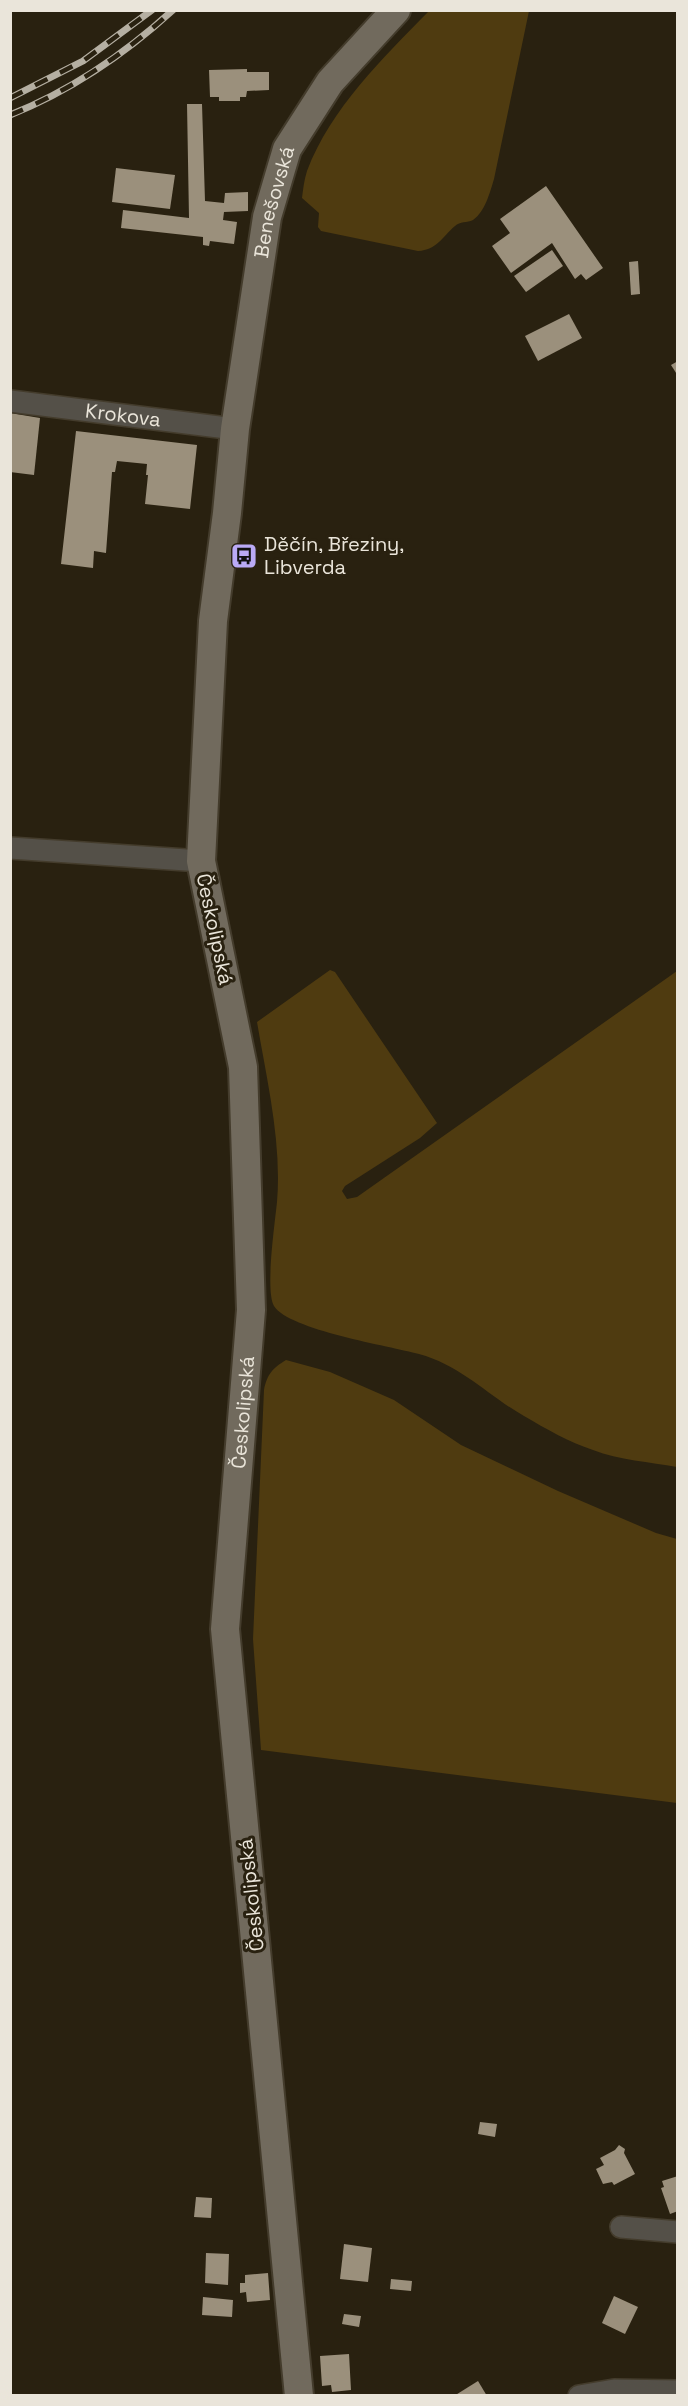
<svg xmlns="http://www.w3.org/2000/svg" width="688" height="2406" font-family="'Space Grotesk',sans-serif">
	<rect width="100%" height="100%" fill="#292110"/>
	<g fill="#4f3b10">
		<path d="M429,11h100l-35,168c-4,13 -9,33 -21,41 -6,3 -13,1 -18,6 -13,11 -18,24 -37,25l-97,-20 -3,-4 1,-14 -17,-15c1,-8 2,-18 5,-27 24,-63 76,-113 122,-160z"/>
		<path d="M330,970l5,2 102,151 -17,15 -75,48 -3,5 5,8 10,-2 320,-226v496c-27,-5 -58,-7 -84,-17 -24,-8 -47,-21 -69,-34 -37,-21 -62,-50 -105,-62 -29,-8 -130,-24 -145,-48 -9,-15 1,-84 3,-104 5,-59 -10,-121 -20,-180z"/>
		<path d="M286,1360l44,12 64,28 67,45 97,46 98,42 21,6v264l-416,-53 -8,-111 11,-249c3,-16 9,-22 22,-30z"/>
	</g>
	<g fill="#9b907c">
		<path d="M247,69v3h22v18l-22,1 -1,6h-6v4h-21v-4h-9l-1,-27z"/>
		<path d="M187,104h15l3,97 19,2 1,-10 23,-1v19l-24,1 -1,8 14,2 -3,22 -24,-3 -1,5 -6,-1v-8l-82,-9 2,-18 66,8z"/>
		<path d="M116,168l59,7 -5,34 -58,-7z"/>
		<path d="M546,186l57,82 -17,12 -5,-6 -6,5 -23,-36 -41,30 -19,-27 18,-13 -10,-14z"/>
		<path d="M552,250l11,16 -37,26 -12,-16z"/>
		<path d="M638,261l2,33 -9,1 -2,-33z"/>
		<path d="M569,314l13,24 -44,23 -13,-25z"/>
		<path d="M678,361v15l-7,-11z"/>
		<path d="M10,413l30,5 -6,57 -24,-3z"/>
		<path d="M76,431l121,14 -7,64 -45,-5 3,-29h-2l1,-11 -30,-3 -2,11h-3l-6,81 -12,-2 -1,17 -32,-4z"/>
		<path d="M480,2122l17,2 -2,13 -17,-3z"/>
		<path d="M619,2145l6,4 -1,4 11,21 -21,11 -2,-3 -9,2 -7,-15 8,-4 -4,-7 15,-8z"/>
		<path d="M678,2176v35l-8,3 -9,-26 3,-1 -2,-6z"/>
		<path d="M196,2197l16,1 -1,20 -17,-1z"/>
		<path d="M344,2244l28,4 -4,34 -28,-3z"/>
		<path d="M206,2253l23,1 -1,31 -23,-2z"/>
		<path d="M268,2273l2,27 -23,2 -1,-10 -6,1v-10h5v-8z"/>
		<path d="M391,2279l21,2 -1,10 -21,-2z"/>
		<path d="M614,2296l24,11 -13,27 -23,-11z"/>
		<path d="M203,2297l30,3 -1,17 -30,-2z"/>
		<path d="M344,2314l17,2 -2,11 -17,-3z"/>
		<path d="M349,2354l2,36 -19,2 -1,-7 -9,1 -2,-30z"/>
		<path d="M478,2381l9,15h-33z"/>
	</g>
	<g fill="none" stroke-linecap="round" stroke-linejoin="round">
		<defs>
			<g id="street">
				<path id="s1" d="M10,401l225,28"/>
				<path d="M10,848l191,13"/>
				<path d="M621,2227l57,5"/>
				<path d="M579,2396l35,-6 64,1"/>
			</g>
			<g id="secondary">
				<path id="s2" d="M299,2396l-74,-767 26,-319 -8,-243 -42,-206 12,-240 14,-108 8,-84 32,-212 20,-68 43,-67 66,-72"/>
			</g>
		</defs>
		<use href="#street" stroke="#443c2c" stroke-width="24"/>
		<use href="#secondary" stroke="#443c2c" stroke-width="32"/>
		<use href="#street" stroke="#545048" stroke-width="21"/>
		<use href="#secondary" stroke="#716a5d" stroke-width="28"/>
		<defs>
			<g id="rail">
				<path d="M10,98l73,-37 69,-51"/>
				<path d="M10,115c60,-24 116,-62 163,-105"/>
			</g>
		</defs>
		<use href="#rail" stroke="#b5afa2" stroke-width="7"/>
		<use href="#rail" stroke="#292110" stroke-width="4.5" stroke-dasharray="14" stroke-linecap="butt"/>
	</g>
	<defs>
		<symbol id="bus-square" viewBox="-11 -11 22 22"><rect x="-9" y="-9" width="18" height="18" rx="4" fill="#baaaf6" stroke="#292110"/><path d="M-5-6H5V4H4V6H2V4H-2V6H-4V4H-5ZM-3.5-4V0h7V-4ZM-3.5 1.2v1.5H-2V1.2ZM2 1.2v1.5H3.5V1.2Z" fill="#111"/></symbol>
	</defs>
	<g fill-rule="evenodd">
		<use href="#bus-square" x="229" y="541" width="30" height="30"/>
	</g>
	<g text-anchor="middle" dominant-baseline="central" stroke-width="6" stroke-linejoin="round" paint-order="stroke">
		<g font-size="20" fill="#eae5da" stroke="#292110">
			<text stroke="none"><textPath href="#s2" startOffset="2208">Benešovská</textPath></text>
			<text stroke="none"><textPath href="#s1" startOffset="114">Krokova</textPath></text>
			<text transform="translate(215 929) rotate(78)">Českolipská</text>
			<text stroke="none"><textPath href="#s2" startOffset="988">Českolipská</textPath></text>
			<text transform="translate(251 1895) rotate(-96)">Českolipská</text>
		</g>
		<g font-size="20" fill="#eae5da" stroke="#292110" text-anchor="start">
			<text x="264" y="544">Děčín, Březiny,<tspan x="264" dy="23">Libverda</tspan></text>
		</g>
	</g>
	<rect width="688" height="2406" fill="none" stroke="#eae5da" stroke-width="24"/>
</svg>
